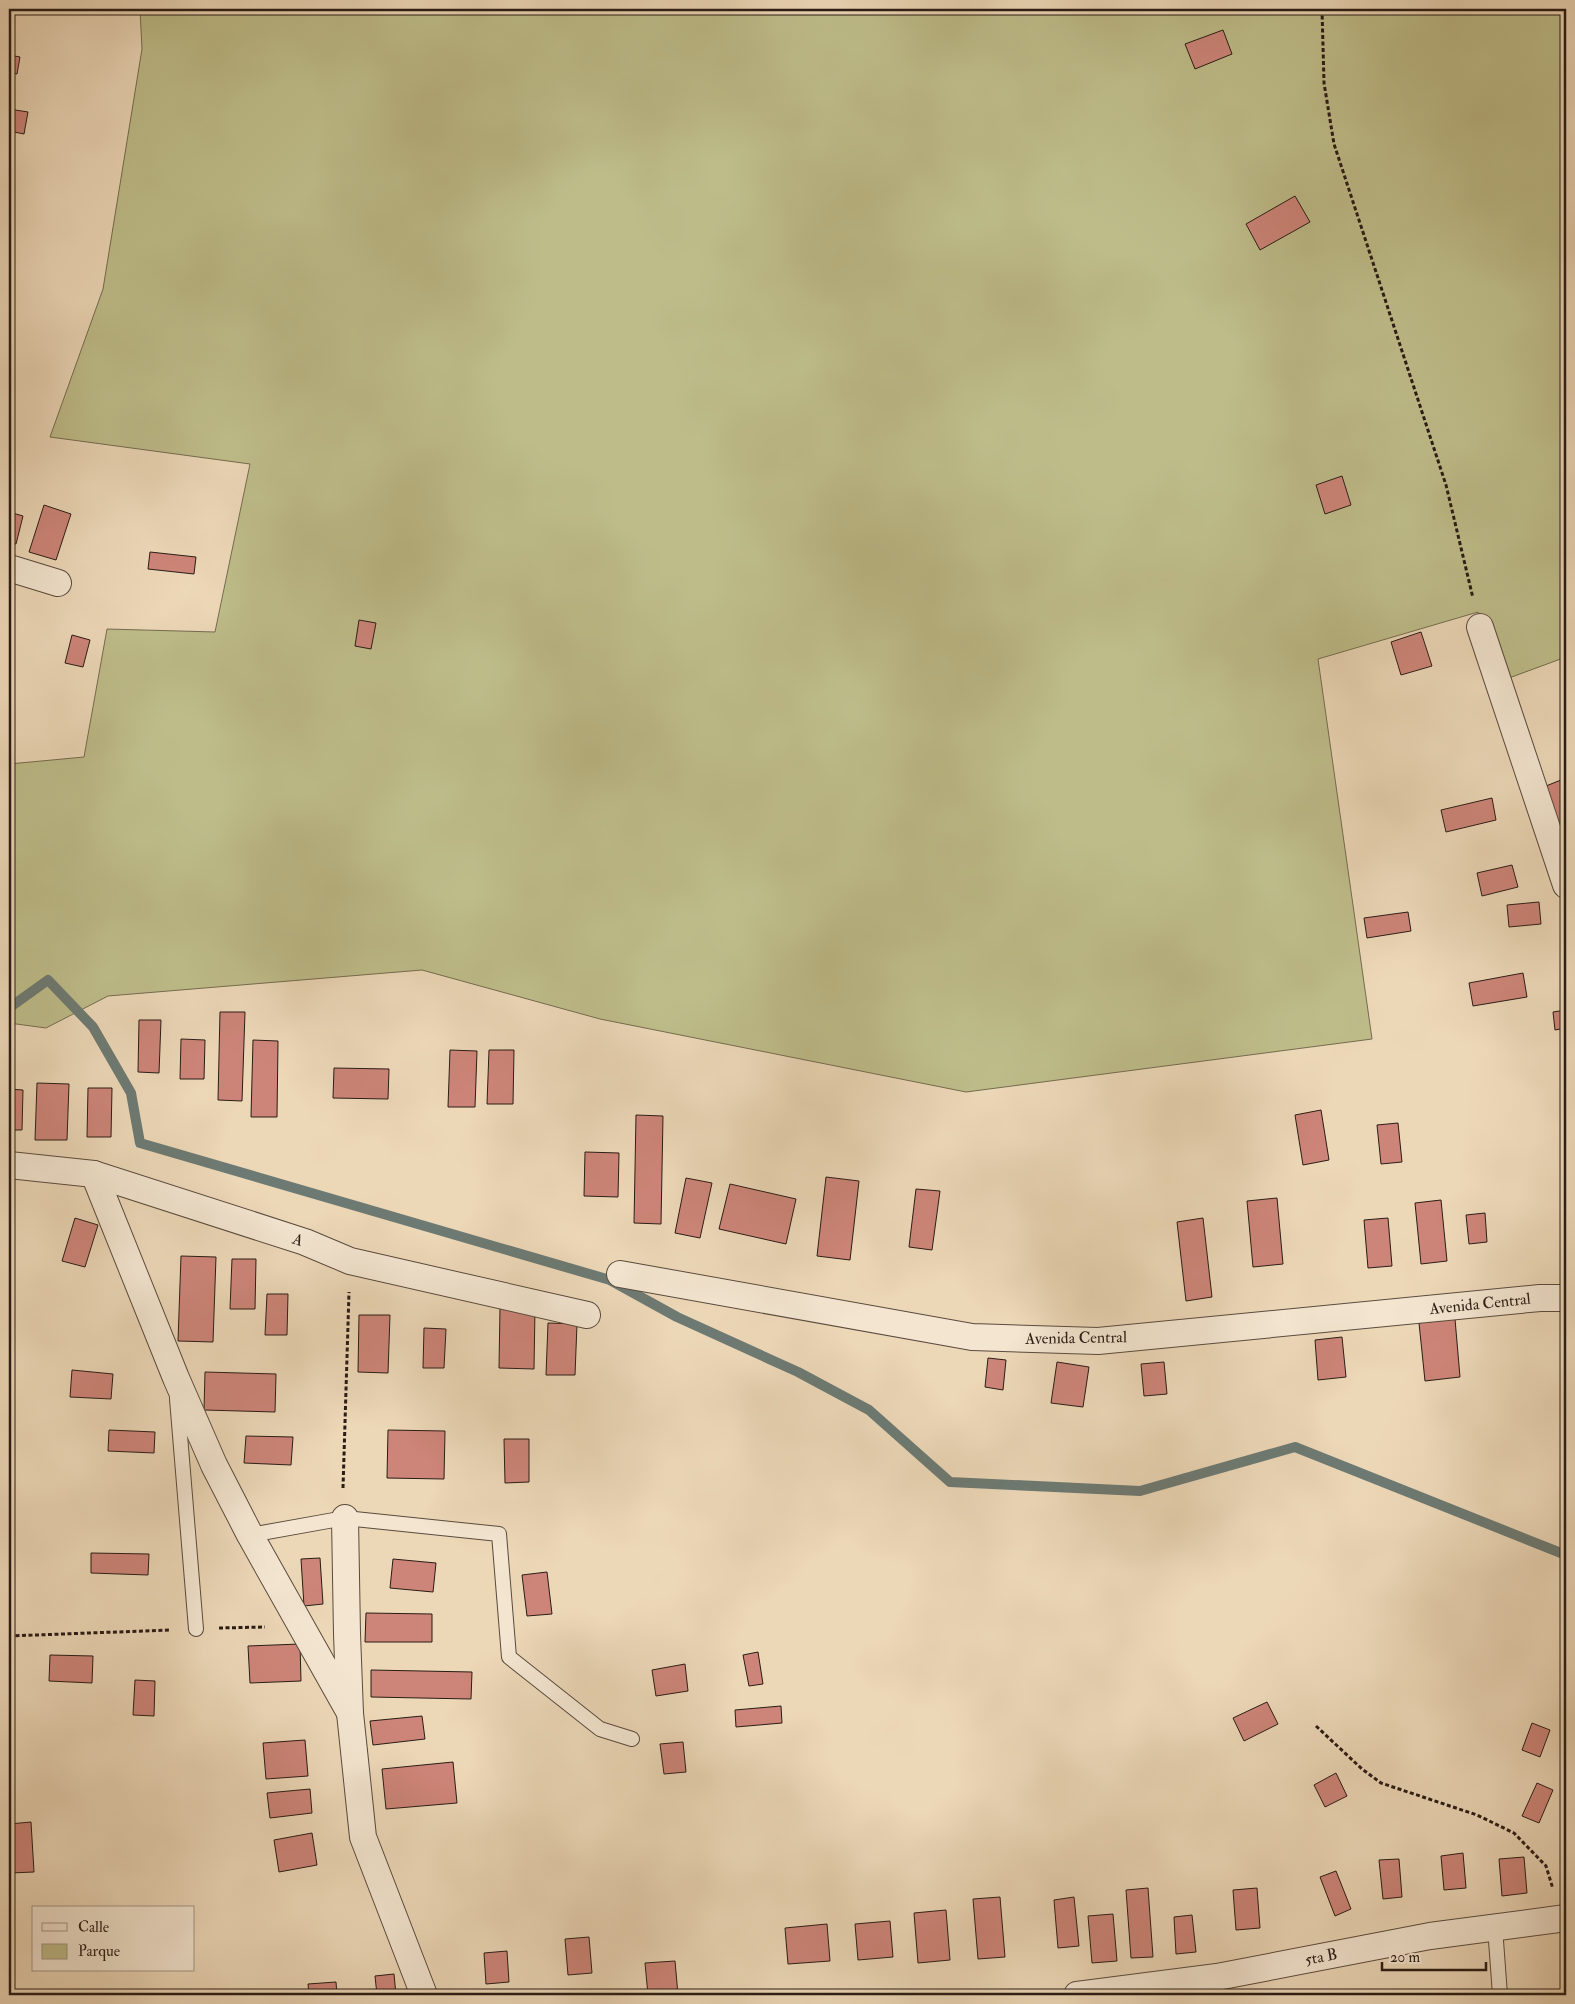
<svg xmlns="http://www.w3.org/2000/svg" width="1575" height="2004" font-family="'IM FELL Double Pica',serif">
	<rect width="100%" height="100%" fill="#ecd7b7"/>
	<filter id="stains"><feTurbulence type="fractalNoise" baseFrequency=".004" numOctaves="4"/><feColorMatrix values="0 0 0 0 .2 0 0 0 0 .09 0 0 0 0 .02 0 0 0 .5 -.17"/></filter>
	<radialGradient id="worn" r=".72"><stop offset=".6" stop-color="#630" stop-opacity="0"/><stop offset="1" stop-color="#630" stop-opacity=".3"/></radialGradient>
	<path fill="#bebd8a" stroke="#746c50" d="M140,9h1426v648l-57,21 -31,-66 -160,47 54,380 -406,53 -366,-73 -178,-49 -314,26 -62,32 -37,-5v-259l75,-7 23,-128 108,3 35,-168 -200,-27 53,-148 39,-240z"/>
	<g fill="none" stroke-linecap="round" stroke-linejoin="round">
		<path stroke="#6d7a73" stroke-width="10" d="M9,1008l39,-28 45,47 38,66 9,50 470,137 67,37 121,55 71,38 81,72 190,9 155,-44 271,108"/>
	</g>
	<g fill="#cd8579" stroke="#2a1c15">
		<path d="M1223,30l9,24 -37,15 -10,-25z"/>
		<path d="M9,55l11,2 -3,17 -8,-1z"/>
		<path d="M9,109l19,3 -4,22 -15,-3z"/>
		<path d="M1295,196l15,26 -50,28 -14,-26z"/>
		<path d="M1342,476l9,29 -26,9 -9,-29z"/>
		<path d="M44,505l27,9 -15,46 -27,-8z"/>
		<path d="M9,512l14,4 -7,28 -7,-2z"/>
		<path d="M150,552l46,5 -2,17 -46,-5z"/>
		<path d="M359,620l17,3 -5,26 -16,-3z"/>
		<path d="M1421,632l11,34 -31,9 -10,-33z"/>
		<path d="M72,635l18,5 -7,27 -18,-4z"/>
		<path d="M1566,778v51l-7,3 -18,-44z"/>
		<path d="M1492,798l4,22 -50,12 -5,-22z"/>
		<path d="M1512,865l6,22 -36,9 -5,-23z"/>
		<path d="M1539,902l2,22 -32,3 -2,-22z"/>
		<path d="M1408,912l3,19 -44,7 -3,-20z"/>
		<path d="M1523,973l4,24 -54,9 -4,-23z"/>
		<path d="M1566,1010v18l-11,2 -2,-18z"/>
		<path d="M220,1012h25l-3,89 -24,-1z"/>
		<path d="M139,1020h22l-2,53 -21,-1z"/>
		<path d="M181,1039l24,1 -1,39h-24z"/>
		<path d="M253,1040l25,1 -1,76h-26z"/>
		<path d="M450,1050l27,1 -2,56h-27z"/>
		<path d="M489,1050h25l-1,54h-26z"/>
		<path d="M334,1068l55,1 -1,30 -55,-1z"/>
		<path d="M37,1083l32,1 -2,56h-32z"/>
		<path d="M88,1088h24l-1,49h-24z"/>
		<path d="M9,1089l14,1 -1,40h-13z"/>
		<path d="M1321,1110l8,50 -26,5 -8,-50z"/>
		<path d="M636,1115l27,1 -2,108 -27,-1z"/>
		<path d="M1398,1123l4,39 -21,2 -4,-39z"/>
		<path d="M585,1152l34,1 -1,44 -34,-1z"/>
		<path d="M826,1177l33,4 -9,79 -33,-4z"/>
		<path d="M686,1178l26,5 -12,55 -25,-5z"/>
		<path d="M730,1184l66,15 -10,45 -67,-15z"/>
		<path d="M916,1189l24,2 -8,59 -23,-3z"/>
		<path d="M1277,1198l6,66 -30,3 -6,-66z"/>
		<path d="M1441,1200l6,61 -26,3 -6,-61z"/>
		<path d="M1485,1213l2,29 -18,2 -3,-29z"/>
		<path d="M75,1218l23,7 -13,42 -23,-6z"/>
		<path d="M1203,1218l9,79 -26,4 -9,-79z"/>
		<path d="M1388,1218l4,48 -24,2 -4,-48z"/>
		<path d="M181,1256l35,1 -3,85 -35,-1z"/>
		<path d="M232,1259h24l-1,50h-25z"/>
		<path d="M267,1294h21l-1,41h-22z"/>
		<path d="M500,1307l35,1 -1,61 -35,-1z"/>
		<path d="M359,1315h31l-2,58 -30,-1z"/>
		<path d="M1455,1319l5,58 -35,4 -6,-58z"/>
		<path d="M548,1323l29,1 -2,51h-29z"/>
		<path d="M424,1328l22,1 -2,39h-21z"/>
		<path d="M1342,1337l4,40 -28,3 -3,-40z"/>
		<path d="M988,1358l18,2 -3,30 -18,-3z"/>
		<path d="M1057,1362l32,5 -6,40 -32,-4z"/>
		<path d="M1164,1362l3,32 -23,2 -3,-32z"/>
		<path d="M72,1370l41,4 -2,25 -41,-2z"/>
		<path d="M205,1372l71,2 -1,38 -71,-2z"/>
		<path d="M109,1430l46,2 -1,21 -46,-2z"/>
		<path d="M388,1430l57,1 -1,48 -57,-1z"/>
		<path d="M246,1436l47,1 -2,28 -47,-2z"/>
		<path d="M504,1439h25v43l-24,1z"/>
		<path d="M91,1553l58,1 -1,21 -57,-2z"/>
		<path d="M320,1558l3,46 -19,2 -3,-47z"/>
		<path d="M393,1559l43,4 -3,29 -43,-4z"/>
		<path d="M547,1572l5,42 -25,2 -5,-41z"/>
		<path d="M366,1613l66,1v28h-67z"/>
		<path d="M300,1644l1,37 -51,2 -2,-37z"/>
		<path d="M758,1652l5,32 -14,2 -6,-31z"/>
		<path d="M50,1655l43,1 -1,27 -43,-2z"/>
		<path d="M685,1664l3,27 -32,5 -4,-26z"/>
		<path d="M371,1670l101,2 -1,27 -100,-2z"/>
		<path d="M135,1680l20,1 -1,35 -21,-1z"/>
		<path d="M1267,1702l11,22 -34,17 -11,-23z"/>
		<path d="M781,1706l1,17 -46,4 -1,-17z"/>
		<path d="M422,1716l3,23 -52,6 -3,-24z"/>
		<path d="M1532,1723l18,7 -10,27 -18,-7z"/>
		<path d="M305,1740l3,36 -42,3 -3,-36z"/>
		<path d="M683,1742l3,30 -22,2 -4,-30z"/>
		<path d="M453,1762l4,41 -71,6 -4,-40z"/>
		<path d="M1336,1773l11,23 -22,11 -11,-22z"/>
		<path d="M1537,1783l16,7 -14,33 -17,-7z"/>
		<path d="M310,1789l2,24 -42,5 -3,-25z"/>
		<path d="M31,1822l3,50 -24,1 -1,-49z"/>
		<path d="M312,1833l5,32 -38,7 -5,-32z"/>
		<path d="M1463,1853l3,35 -22,2 -3,-34z"/>
		<path d="M1524,1857l3,36 -25,3 -3,-37z"/>
		<path d="M1399,1859l3,38 -19,2 -4,-39z"/>
		<path d="M1336,1871l15,38 -16,7 -15,-39z"/>
		<path d="M1148,1888l5,69 -22,1 -5,-68z"/>
		<path d="M1257,1888l3,40 -24,2 -3,-40z"/>
		<path d="M1000,1897l5,60 -27,2 -5,-60z"/>
		<path d="M1074,1897l5,49 -21,2 -4,-48z"/>
		<path d="M946,1910l4,50 -32,3 -4,-50z"/>
		<path d="M1113,1914l4,47 -25,2 -4,-47z"/>
		<path d="M1192,1915l4,37 -20,2 -2,-37z"/>
		<path d="M890,1921l3,36 -35,3 -3,-36z"/>
		<path d="M827,1924l3,37 -42,3 -3,-36z"/>
		<path d="M589,1937l3,36 -24,2 -3,-36z"/>
		<path d="M507,1951l2,31 -23,2 -2,-31z"/>
		<path d="M675,1961l3,34h-30l-3,-32z"/>
		<path d="M394,1974l2,21h-19l-2,-19z"/>
		<path d="M336,1982l1,13h-28l-1,-11z"/>
	</g>
	<g fill="none" stroke-linecap="round" stroke-linejoin="round">
		<defs>
			<g id="service">
				<path d="M177,1399l19,230"/>
				<path d="M250,1535l95,-17 154,16 10,123 91,72 32,10"/>
				<path d="M1495,1927l5,68"/>
			</g>
			<g id="minor">
				<path d="M9,568l49,15"/>
				<path d="M1480,627l86,258"/>
				<path d="M9,1165l85,9 211,68 45,19 237,54"/>
				<path d="M94,1174l82,204 38,87 36,70 100,178"/>
				<path d="M620,1274l352,63 126,4 442,-43h26"/>
				<path d="M345,1518l2,116 3,79 13,124 61,158"/>
				<path d="M1077,1995l140,-18 213,-41 136,-18"/>
			</g>
		</defs>
		<use href="#service" stroke="#5a4b3e" stroke-width="16"/>
		<use href="#minor" stroke="#5a4b3e" stroke-width="28"/>
		<g stroke="#2a1c15" stroke-width="3" stroke-dasharray="4 2.5" stroke-linecap="butt">
			<path d="M1322,9l2,74 10,61 112,341 27,113"/>
			<path d="M343,1488l6,-196"/>
			<path d="M219,1628l46,-1"/>
			<path d="M9,1636l161,-6"/>
			<path d="M1316,1726l46,43 19,14 96,32 37,18 32,33 7,23"/>
		</g>
		<use href="#service" stroke="#f3e5d0" stroke-width="14"/>
		<use href="#minor" stroke="#f3e5d0" stroke-width="26"/>
	</g>
	<g text-anchor="middle" dominant-baseline="central" stroke-width="4.5" stroke-linejoin="round" paint-order="stroke">
		<g font-size="16" fill="#2a1c15" stroke="#f3e5d0">
			<text transform="translate(298 1240) rotate(19)">A</text>
			<text transform="translate(1480 1304) rotate(-6)">Avenida Central</text>
			<text transform="translate(1076 1338) rotate(-1)">Avenida Central</text>
			<text transform="translate(1321 1957) rotate(-11)">5ta B</text>
		</g>
	</g>
	<rect width="1575" height="2004" fill="none" stroke="#ecd7b7" stroke-width="30"/>
	<rect x="10" y="10" width="1555" height="1984" fill="none" stroke="#2a1c15" stroke-width="2.5"/>
	<rect x="15" y="15" width="1545" height="1974" fill="none" stroke="#2a1c15"/>
	<rect x="32" y="1906" width="162" height="65" fill="#f3e5d0" stroke="#a39585"/>
	<rect x="42" y="1923" width="25" height="8" fill="#f3e5d0" stroke="#a39585"/>
	<text x="78" y="1932" font-size="15" fill="#2a1c15">Calle</text>
	<rect x="42" y="1944" width="25" height="15" fill="#bebd8a" stroke="#a39585"/>
	<text x="78" y="1956" font-size="15" fill="#2a1c15">Parque</text>
	<path d="M1382 1962v8h104v-8" fill="none" stroke="#2a1c15" stroke-width="2.5"/>
	<text x="1390" y="1962" font-size="15" fill="#2a1c15" stroke="#f3e5d0" stroke-width="4" paint-order="stroke">20 m</text>
	<rect width="100%" height="100%" filter="url(#stains)"/>
	<rect width="100%" height="100%" fill="url(#worn)"/>
</svg>
